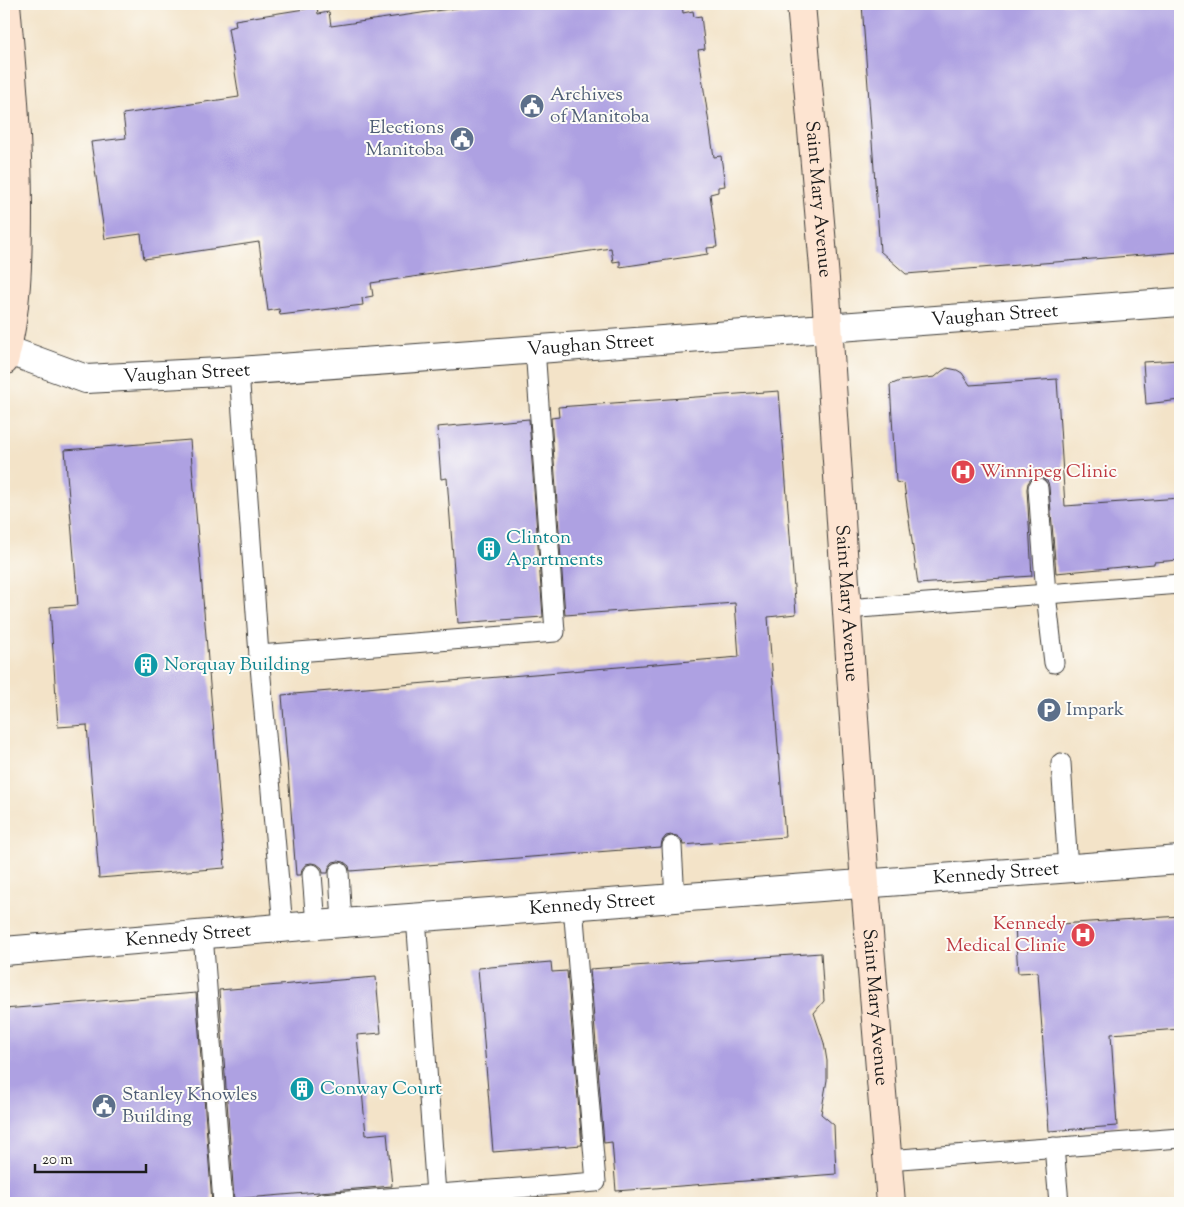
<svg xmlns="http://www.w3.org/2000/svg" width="1184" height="1207" font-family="'Sorts Mill Goudy',serif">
	<rect width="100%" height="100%" fill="#fdfcf7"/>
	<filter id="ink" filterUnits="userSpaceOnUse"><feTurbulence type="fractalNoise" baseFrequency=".02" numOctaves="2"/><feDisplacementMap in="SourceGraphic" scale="10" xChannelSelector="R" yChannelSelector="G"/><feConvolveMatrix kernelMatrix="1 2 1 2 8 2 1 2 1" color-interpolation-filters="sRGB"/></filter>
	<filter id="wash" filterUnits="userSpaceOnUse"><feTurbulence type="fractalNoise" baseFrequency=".0096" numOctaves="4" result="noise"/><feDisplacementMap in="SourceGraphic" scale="20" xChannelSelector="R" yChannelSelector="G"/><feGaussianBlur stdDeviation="1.12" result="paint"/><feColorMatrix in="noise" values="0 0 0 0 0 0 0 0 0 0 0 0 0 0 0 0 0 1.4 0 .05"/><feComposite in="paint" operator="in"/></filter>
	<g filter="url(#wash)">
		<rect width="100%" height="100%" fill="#f3e3c8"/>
		<g id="blocks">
			<g fill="#aea1e2">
				<path d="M484,4h198l1,9 10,-2 1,6 7,-1 4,33 -7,1 16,107 7,-1 4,30 -7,1v5l-8,2 7,53 -10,1 1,6 -88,13v-6l-7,1 -2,-14 -240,35 2,13 -11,2 1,7 -83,10 -1,-6 -11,2 -9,-69 -115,17 -3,-25 -36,5 -14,-97 35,-4 -3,-24 116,-17 -11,-69 8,-2 -1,-6 82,-13 1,7 11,-2 2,14z"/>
				<path d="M862,4h318v248l-274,22 -26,-23z"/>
				<path d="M1180,360v40l-34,4 -3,-42z"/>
				<path d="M947,368l10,2 5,3 8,12 87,-6 8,127 115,-8v62l-26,2v2l-98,9 -7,-86 -1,-5 -5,-4 -6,-1 -6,2 -3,4 -1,6 5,87 -114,8 -14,-100 -8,-2 -6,-97 10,-4 35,-4 7,-6z"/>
				<path d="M779,391l17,223 -28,3 17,220 -102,8 -1,-5 -5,-4 -6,-1 -5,1 -4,5 -1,6 -311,24 -1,-5 -5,-4 -6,-1 -5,1 -4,5 -1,6h-5l-1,-5 -5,-4 -6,-1 -5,1 -4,5 -1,6h-5l-14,-180 457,-38 -4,-54 -170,12 -14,-197 8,-1 -1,-10z"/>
				<path d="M529,419l14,198 -85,6 -11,-145 -6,1 -4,-52z"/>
				<path d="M190,440l35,428 -126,10 -12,-153 -29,2 -8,-120 28,-2 -13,-155z"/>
				<path d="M1180,916v113l-69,5 6,92 -68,5 -11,-159 -20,1 -3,-46z"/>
				<path d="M821,953l3,48 -10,12 10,30 3,18v19l-6,34 13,11 2,49 -220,17 -4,-49 -8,1 -14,-174z"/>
				<path d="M551,962l1,10 15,-1 15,174 -89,7 -15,-184z"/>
				<path d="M376,977l5,56 -24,2 9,100 21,-2 5,53 -158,13 -15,-209z"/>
				<path d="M196,993l16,210h-208v-194z"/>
			</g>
		</g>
	</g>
	<g filter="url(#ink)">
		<use href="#blocks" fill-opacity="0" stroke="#3c3a36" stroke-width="1"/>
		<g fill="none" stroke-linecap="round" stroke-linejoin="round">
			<defs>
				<g id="service">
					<path d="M239,371l20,284 24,272"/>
					<path d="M1038,488l8,106 8,69"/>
					<path d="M846,609l334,-25"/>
					<path d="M259,655l296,-23 -20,-284"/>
					<path d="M1061,763l7,106"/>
					<path d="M672,846l3,53"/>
					<path d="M339,872l3,51"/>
					<path d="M312,874l4,51"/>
					<path d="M416,917l20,277"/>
					<path d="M203,934l20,269"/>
					<path d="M1054,1147l5,56"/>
					<path d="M887,1160l293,-22"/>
					<path d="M322,1203l274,-21 -23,-276"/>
				</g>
				<g id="tertiary">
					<path id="s1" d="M7,350l79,29 153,-8 941,-69"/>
					<path id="s2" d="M4,951l312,-26 864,-65"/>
				</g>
				<g id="secondary">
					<path id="s3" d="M801,4l24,275 40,606 26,318"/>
					<path d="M4,361c13,-49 14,-101 14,-152 0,-68 -6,-137 -12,-205"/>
				</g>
			</defs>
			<use href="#service" stroke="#3c3a36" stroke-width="21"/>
			<use href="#tertiary" stroke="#3c3a36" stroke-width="30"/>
			<use href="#secondary" stroke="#3c3a36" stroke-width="30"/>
			<use href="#service" stroke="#fff" stroke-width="19"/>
			<use href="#tertiary" stroke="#fff" stroke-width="28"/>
			<use href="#secondary" stroke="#fde4d1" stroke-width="28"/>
		</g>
	</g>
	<defs>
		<symbol id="civic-disc" viewBox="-11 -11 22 22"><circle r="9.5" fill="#5c6f8a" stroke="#fdfcf7"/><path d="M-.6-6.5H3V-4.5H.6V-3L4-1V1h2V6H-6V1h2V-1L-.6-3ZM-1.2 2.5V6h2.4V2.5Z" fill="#fff"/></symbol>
		<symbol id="hospital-disc" viewBox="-11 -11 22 22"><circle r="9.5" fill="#e0444e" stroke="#fdfcf7"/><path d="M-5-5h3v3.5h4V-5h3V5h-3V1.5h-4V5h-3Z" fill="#fff"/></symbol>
		<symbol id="building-disc" viewBox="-11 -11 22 22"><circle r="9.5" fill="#0f9aa8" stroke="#fdfcf7"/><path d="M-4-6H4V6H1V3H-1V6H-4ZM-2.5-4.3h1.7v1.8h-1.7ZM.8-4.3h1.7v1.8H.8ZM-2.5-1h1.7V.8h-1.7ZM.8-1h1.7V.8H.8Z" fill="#fff"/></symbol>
		<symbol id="parking-disc" viewBox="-11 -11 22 22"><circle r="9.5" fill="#5c6f8a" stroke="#fdfcf7"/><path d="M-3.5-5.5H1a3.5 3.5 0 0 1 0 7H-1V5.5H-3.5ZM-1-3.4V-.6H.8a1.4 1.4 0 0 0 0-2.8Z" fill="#fff"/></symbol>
	</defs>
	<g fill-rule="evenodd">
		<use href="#civic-disc" x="518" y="92" width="28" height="28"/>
		<use href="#civic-disc" x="448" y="125" width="28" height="28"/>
		<use href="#hospital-disc" x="949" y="458" width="28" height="28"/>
		<use href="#building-disc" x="475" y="535" width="28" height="28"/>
		<use href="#building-disc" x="132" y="651" width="28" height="28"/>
		<use href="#parking-disc" x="1035" y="696" width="28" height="28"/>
		<use href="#hospital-disc" x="1069" y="921" width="28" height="28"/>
		<use href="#building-disc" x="288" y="1075" width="28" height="28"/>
		<use href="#civic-disc" x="90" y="1092" width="28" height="28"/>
	</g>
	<g text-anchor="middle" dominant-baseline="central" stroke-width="4" stroke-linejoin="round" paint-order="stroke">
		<g font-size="19" fill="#4e5e75" stroke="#fdfcf7" text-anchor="start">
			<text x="550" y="95">Archives<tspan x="550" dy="22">of Manitoba</tspan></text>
			<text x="444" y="128" text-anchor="end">Elections<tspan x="444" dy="22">Manitoba</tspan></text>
			<text x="1066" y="710">Impark</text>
			<text x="122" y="1095">Stanley Knowles<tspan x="122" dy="22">Building</tspan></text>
		</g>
		<g font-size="19" fill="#1c1c1c" stroke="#fdfcf7">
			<text stroke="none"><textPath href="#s3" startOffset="196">Saint Mary Avenue</textPath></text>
			<text stroke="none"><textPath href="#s1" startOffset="995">Vaughan Street</textPath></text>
			<text stroke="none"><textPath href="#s1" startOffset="590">Vaughan Street</textPath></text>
			<text stroke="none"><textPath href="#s1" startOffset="185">Vaughan Street</textPath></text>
			<text stroke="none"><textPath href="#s3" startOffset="601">Saint Mary Avenue</textPath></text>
			<text stroke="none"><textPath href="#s2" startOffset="995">Kennedy Street</textPath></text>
			<text stroke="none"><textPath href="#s2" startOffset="590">Kennedy Street</textPath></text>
			<text stroke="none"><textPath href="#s2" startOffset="185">Kennedy Street</textPath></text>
			<text stroke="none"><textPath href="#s3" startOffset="1006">Saint Mary Avenue</textPath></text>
		</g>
		<g font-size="19" fill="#be3a42" stroke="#fdfcf7" text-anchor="start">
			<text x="980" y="472">Winnipeg Clinic</text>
			<text x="1066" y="924" text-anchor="end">Kennedy<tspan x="1066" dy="22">Medical Clinic</tspan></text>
		</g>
		<g font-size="19" fill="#0d838f" stroke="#fdfcf7" text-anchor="start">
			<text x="506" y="538">Clinton<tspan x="506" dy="22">Apartments</tspan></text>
			<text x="164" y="665">Norquay Building</text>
			<text x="320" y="1089">Conway Court</text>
		</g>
	</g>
	<rect width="1184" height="1207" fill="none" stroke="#fdfcf7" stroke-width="20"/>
	<path d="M35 1164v8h111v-8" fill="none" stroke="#1c1c1c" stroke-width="2.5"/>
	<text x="42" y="1164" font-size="15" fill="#1c1c1c" stroke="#fdfcf7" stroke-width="4" paint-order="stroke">20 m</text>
</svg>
